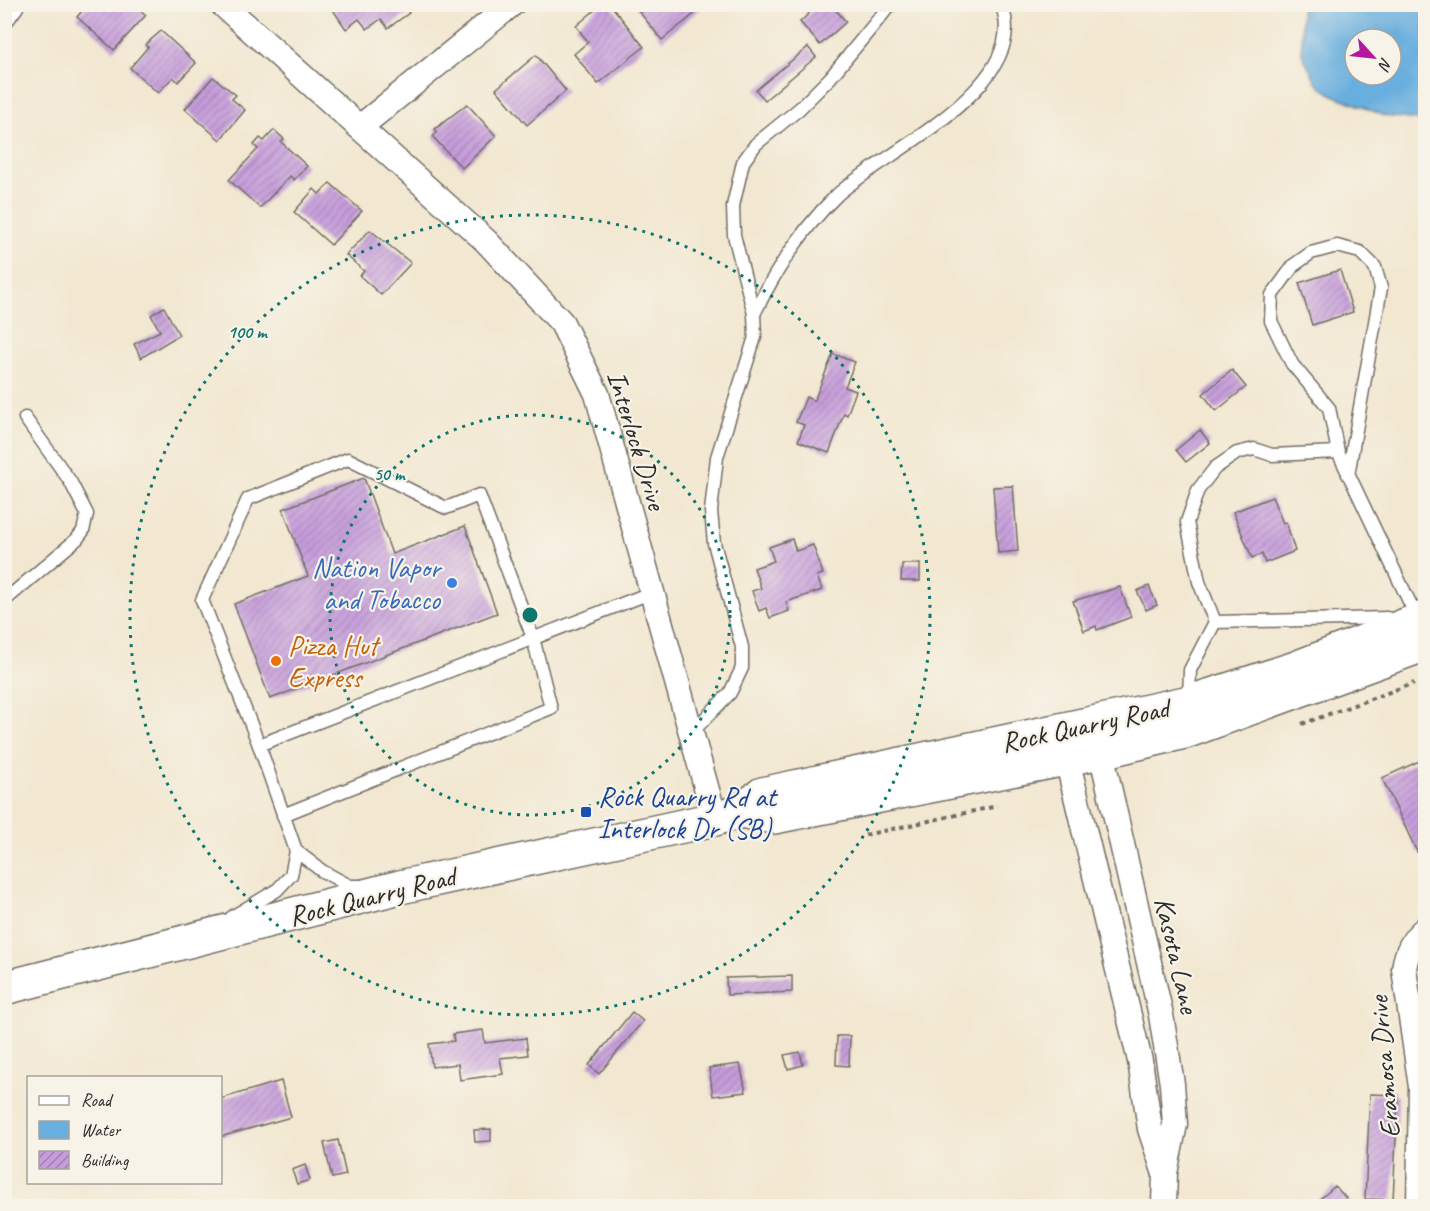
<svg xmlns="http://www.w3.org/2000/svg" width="1430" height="1211" font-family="Caveat,sans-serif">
	<defs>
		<pattern id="building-hatch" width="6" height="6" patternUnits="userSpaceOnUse" patternTransform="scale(1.5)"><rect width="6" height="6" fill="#c69ddb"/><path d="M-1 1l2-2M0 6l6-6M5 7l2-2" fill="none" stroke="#a180b2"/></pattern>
	</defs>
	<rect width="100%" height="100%" fill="#f7f3e8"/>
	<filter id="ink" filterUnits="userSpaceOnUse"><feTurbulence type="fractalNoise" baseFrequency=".0167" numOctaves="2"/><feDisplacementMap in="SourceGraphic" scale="12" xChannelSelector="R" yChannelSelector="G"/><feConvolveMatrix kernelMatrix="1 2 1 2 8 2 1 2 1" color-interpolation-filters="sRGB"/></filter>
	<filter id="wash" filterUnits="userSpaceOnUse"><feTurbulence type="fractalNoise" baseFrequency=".008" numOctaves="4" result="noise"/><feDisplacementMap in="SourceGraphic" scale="24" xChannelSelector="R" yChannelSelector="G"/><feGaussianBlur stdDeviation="1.35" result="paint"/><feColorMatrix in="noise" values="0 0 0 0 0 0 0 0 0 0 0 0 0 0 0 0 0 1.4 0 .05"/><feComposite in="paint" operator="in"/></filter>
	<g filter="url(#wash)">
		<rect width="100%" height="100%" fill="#f2e7d0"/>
		<path fill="#68aede" stroke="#4a6c84" stroke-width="1.5" fill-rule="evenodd" d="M1301,5h124v116l-40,-5 -52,-21 -16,-11 -15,-30zM1355,39h36v36h-36z"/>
		<g id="blocks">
			<g fill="url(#building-hatch)">
				<path d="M88,4h45l13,11 -32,35 -37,-33z"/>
				<path d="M329,4h74l6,9 -21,15 -7,-9 -14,10 -8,-10 -13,10z"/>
				<path d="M602,4h8l34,43 -46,37 -24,-30 14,-12 -12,-16z"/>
				<path d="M633,4h69l2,2 -42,34z"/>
				<path d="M819,4h12l15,18 -26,23 -20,-23z"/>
				<path d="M161,31l35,32 -18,19 -5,-5 -15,16 -28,-25 18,-21 -3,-2z"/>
				<path d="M808,47l8,10 -51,43 -9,-10z"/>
				<path d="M536,55l30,36 -39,34 -31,-36z"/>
				<path d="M213,77l23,18 -4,4 13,11 -25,30 -35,-31z"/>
				<path d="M467,104l29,32 -34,32 -29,-31 4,-5 -2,-3z"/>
				<path d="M274,130l10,9 -3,3 26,24 -13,14 -4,-4 -30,32 -31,-28 29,-31 -4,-4 6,-7 4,3z"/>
				<path d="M330,183l32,28 -31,34 -37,-33 20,-23 5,5z"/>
				<path d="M370,230l41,33 -30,32 -21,-19 4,-5 -18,-16z"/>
				<path d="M1340,270l13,42 -41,13 -13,-42z"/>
				<path d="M164,307l15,28 -38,23 -7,-14 26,-13 -9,-16z"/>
				<path d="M833,354l22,8 -10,25 11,4 -9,24 -3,-2 -15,40 -31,-12 6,-16 -8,-3 10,-25 8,4z"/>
				<path d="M1232,370l14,17 -30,24 -13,-17z"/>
				<path d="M1200,430l10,13 -24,19 -10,-12z"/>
				<path d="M364,478l28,76 73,-28 32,87 -227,86 -36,-95 74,-28 -25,-67z"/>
				<path d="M1013,486l5,65 -20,2 -5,-66z"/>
				<path d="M1272,497l11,26 3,-1 9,29 -30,12 -3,-9 -10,4 -19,-46z"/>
				<path d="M792,539l4,12 17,-6 10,29 -6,2 5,14 -36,12 3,9 -19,7 -4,-10 -7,3 -7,-20 9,-3 -7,-20 20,-7 -5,-14z"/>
				<path d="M902,564h18v17h-19z"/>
				<path d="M1149,586l8,19 -11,5 -9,-19z"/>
				<path d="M1120,587l11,30 -34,13 -1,-4 -12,5 -11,-30z"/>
				<path d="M1426,758v90l-9,4 -35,-74z"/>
				<path d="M792,976v16l-65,3 -1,-17z"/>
				<path d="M632,1012l11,9 -44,53 -10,-9z"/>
				<path d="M483,1030l2,13 41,-5 2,17 -28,3 3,16 -43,6 -2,-16 -26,3 -3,-23 25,-3 -1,-7z"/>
				<path d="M837,1036h13l-1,30 -13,-1z"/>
				<path d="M800,1052l3,13 -15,4 -4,-14z"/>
				<path d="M740,1064l6,28 -33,4 -4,-28z"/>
				<path d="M281,1081l10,36 -71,20v-38z"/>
				<path d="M1370,1094l28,1 -5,105 -28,-1z"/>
				<path d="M491,1129v12l-16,1 -1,-12z"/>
				<path d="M338,1140l8,35 -14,3 -8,-35z"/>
				<path d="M305,1165l5,15 -13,4 -5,-14z"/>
				<path d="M1335,1186l18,20h-27l-6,-7z"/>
			</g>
		</g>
	</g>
	<g filter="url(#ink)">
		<use href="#blocks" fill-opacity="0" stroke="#716d65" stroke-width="1.5"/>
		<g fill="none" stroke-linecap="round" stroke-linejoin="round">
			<defs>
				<g id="service">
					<path d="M754,314c22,-45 47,-84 83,-119 47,-43 198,-110 164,-191"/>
					<path d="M1338,452l-9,-44 -37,-44 -21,-43 1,-26 22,-30 17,-12 26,-7 23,6 15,15 6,21 -33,187"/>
					<path d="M4,601l73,-62 6,-8 4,-17 -17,-33 -45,-63"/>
					<path d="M1215,622l172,-4 4,5"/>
					<path d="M1189,700l1,-30 25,-48 -16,-40 -12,-60 11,-32 17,-22 22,-15 17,-4 18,6 66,-3 80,168"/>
					<path d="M691,733l39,-40 12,-25v-21l-28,-104 -3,-32 6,-54 38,-120 -1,-23 -20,-79 -1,-29 10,-44 13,-18 43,-35 31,-31 61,-74"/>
					<path d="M259,745l-57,-145 46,-101 100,-40 98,49 33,-13 54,143 18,70 -268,107"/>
					<path d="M363,886h-13l-28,-15 -26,-20 -37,-106 391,-152"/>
					<path d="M232,917l45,-27 14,-15 5,-24"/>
				</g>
				<g id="minor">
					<path d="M222,4l264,237 76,82 35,71 118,425"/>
					<path d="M4,15l8,-11"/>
					<path d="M360,127l152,-123"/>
					<path d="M1101,752l60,263 11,69 3,40 -10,49 -1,33"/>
					<path d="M1067,759l73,302 10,68 14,42"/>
					<path d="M1419,1206l2,-119 -17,-118c2,-16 8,-30 22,-41"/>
				</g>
				<g id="secondary">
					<path d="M741,811l33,6 327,-65 84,-20 241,-88"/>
					<path d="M4,988l396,-101 315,-68 26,-8 21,-17 428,-92 103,-33 133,-52"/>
				</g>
			</defs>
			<use href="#service" stroke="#716d65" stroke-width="15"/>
			<use href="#minor" stroke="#716d65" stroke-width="27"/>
			<use href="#secondary" stroke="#716d65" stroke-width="36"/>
			<g stroke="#716d65" stroke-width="4" stroke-dasharray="4.5 4.5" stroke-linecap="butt">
				<path d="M1302,724l112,-41"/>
				<path d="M865,835l132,-29"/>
			</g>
			<use href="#service" stroke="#fff" stroke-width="12"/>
			<use href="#minor" stroke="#fff" stroke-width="24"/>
			<use href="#secondary" stroke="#fff" stroke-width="33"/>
		</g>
	</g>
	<g fill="none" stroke="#0f766e" stroke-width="3" stroke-dasharray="3 6">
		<circle cx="530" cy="615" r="200"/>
		<circle cx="530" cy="615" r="400"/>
	</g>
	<circle fill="#3f7fe0" stroke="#f7f3e8" stroke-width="2" cx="452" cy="583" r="6"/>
	<circle fill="#e8710a" stroke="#f7f3e8" stroke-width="2" cx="276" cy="661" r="6"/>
	<rect fill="#1a4fb4" stroke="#f7f3e8" stroke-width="2" x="580" y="806" width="12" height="12" rx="3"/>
	<g text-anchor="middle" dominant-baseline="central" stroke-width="4.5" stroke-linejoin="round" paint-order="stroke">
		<g font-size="28" fill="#2b2b2b" stroke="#f7f3e8">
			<text transform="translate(637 440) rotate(73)">Interlock Drive</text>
			<text transform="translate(1085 725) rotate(-12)">Rock Quarry Road</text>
			<text transform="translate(372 896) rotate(-14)">Rock Quarry Road</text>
			<text transform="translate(1177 955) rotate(77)">Kasota Lane</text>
			<text transform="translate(1384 1067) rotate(-95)">Eramosa Drive</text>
		</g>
		<g font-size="28" fill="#366cbe" stroke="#f7f3e8" text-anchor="end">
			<text x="440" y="567">Nation Vapor<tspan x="440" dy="32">and Tobacco</tspan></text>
		</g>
		<g font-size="28" fill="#c56008" stroke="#f7f3e8" text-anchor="start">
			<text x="288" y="645">Pizza Hut<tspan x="288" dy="32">Express</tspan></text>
		</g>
		<g font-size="28" fill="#164399" stroke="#f7f3e8" text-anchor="start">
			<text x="598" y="796">Rock Quarry Rd at<tspan x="598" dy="32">Interlock Dr (SB)</tspan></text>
		</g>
	</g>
	<circle cx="530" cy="615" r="9" fill="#0f766e" stroke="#f7f3e8" stroke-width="3"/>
	<g font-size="18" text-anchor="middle" font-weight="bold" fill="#0f766e" stroke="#f7f3e8" stroke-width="4.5" stroke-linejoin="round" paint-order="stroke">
		<text x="247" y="338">100 m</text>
		<text x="389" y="480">50 m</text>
	</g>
	<rect width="1430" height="1211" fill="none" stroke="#f7f3e8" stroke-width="24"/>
	<rect x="27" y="1076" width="195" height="108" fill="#f7f3e8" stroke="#a5a39c" stroke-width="1.5"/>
	<rect x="39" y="1096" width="30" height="9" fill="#ffffff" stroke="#a5a39c" stroke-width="1.5"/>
	<text x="81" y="1106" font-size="18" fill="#2b2b2b">Road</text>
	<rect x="39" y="1121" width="30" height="18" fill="#68aede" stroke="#a5a39c" stroke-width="1.5"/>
	<text x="81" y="1136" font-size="18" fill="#2b2b2b">Water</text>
	<rect x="39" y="1151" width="30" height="18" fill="url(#building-hatch)" stroke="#a5a39c" stroke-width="1.5"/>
	<text x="81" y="1166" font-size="18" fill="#2b2b2b">Building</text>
	<g transform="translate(1373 57) rotate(117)"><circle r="28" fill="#f7f3e8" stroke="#a5a39c" stroke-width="1.5"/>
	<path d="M0-4.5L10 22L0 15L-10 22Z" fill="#b5179e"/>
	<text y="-9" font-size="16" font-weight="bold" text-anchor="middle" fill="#2b2b2b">N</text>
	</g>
</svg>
